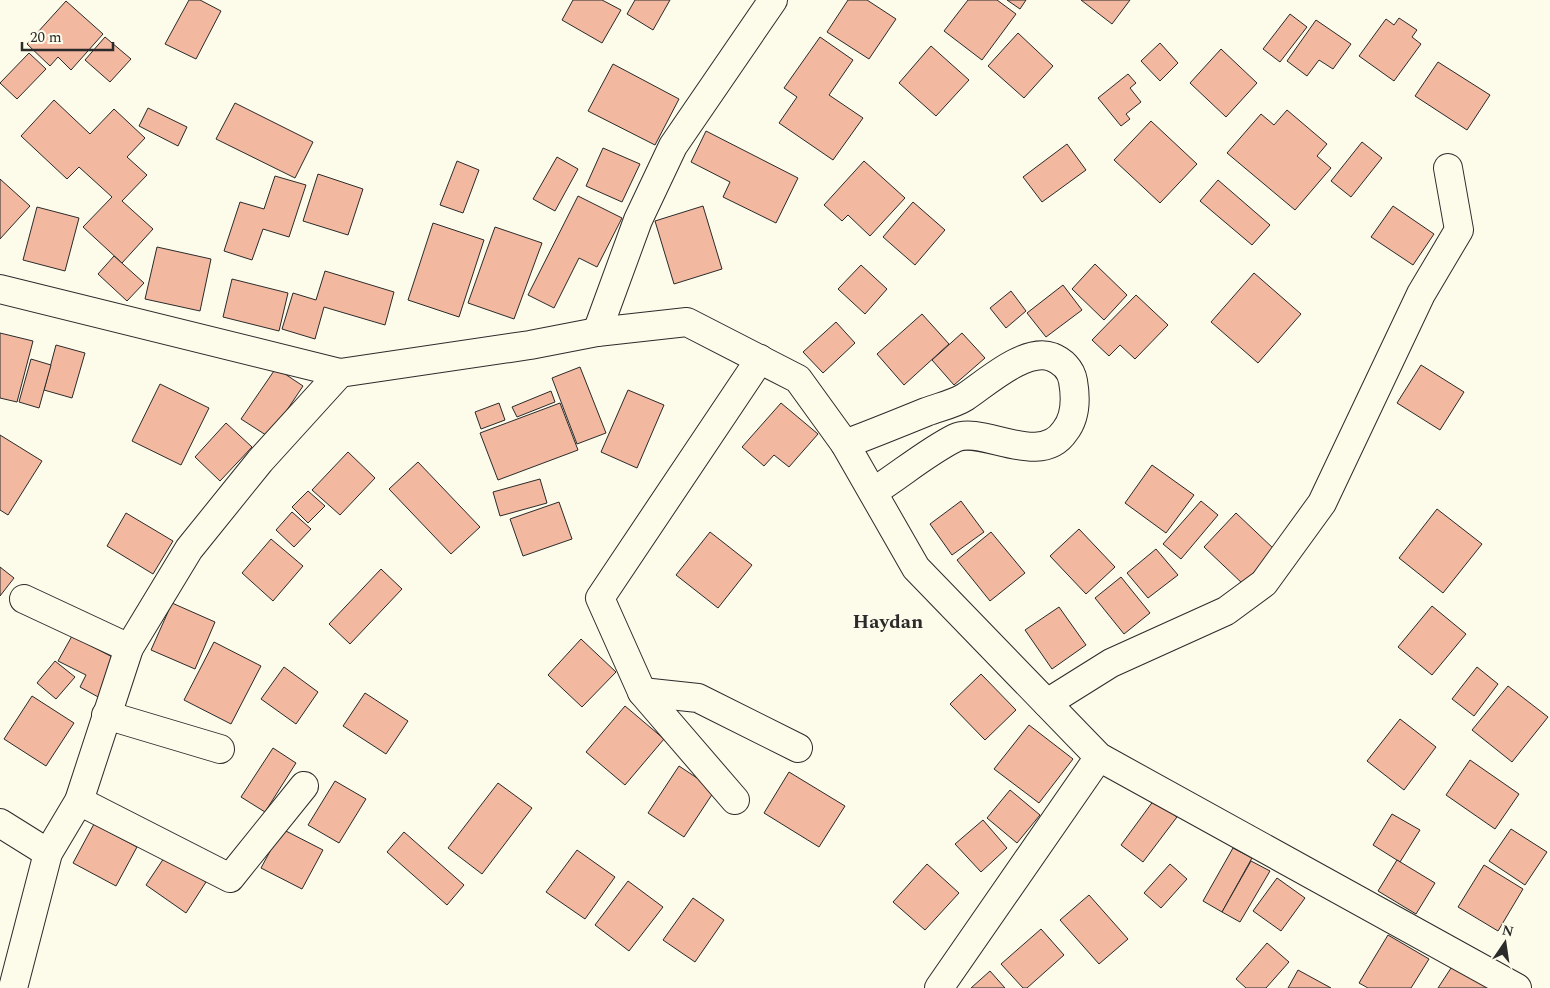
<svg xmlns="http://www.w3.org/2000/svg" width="1550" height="988" font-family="Spectral,serif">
	<rect width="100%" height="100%" fill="#fdfbea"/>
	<g fill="#f2b8a0" stroke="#2b2b2b">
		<path d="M189,0h11l21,11 -25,48 -31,-15z"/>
		<path d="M573,0h29l19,10 -19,33 -40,-23z"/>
		<path d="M635,0h35l-17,30 -26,-16z"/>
		<path d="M848,0h19l29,19 -27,40 -42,-27z"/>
		<path d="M968,0h29l19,14 -34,46 -38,-29z"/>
		<path d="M1007,0h19l-6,9z"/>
		<path d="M1081,0h49l-18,24z"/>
		<path d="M66,1l37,33 -32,36 -13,-13 -8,9 -23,-22z"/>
		<path d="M1290,14l17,13 -27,35 -17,-13z"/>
		<path d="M1399,18l18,12 -5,7 9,7 -27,37 -35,-25 27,-37 8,6z"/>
		<path d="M1316,20l35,24 -18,25 -14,-9 -12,16 -20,-15z"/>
		<path d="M1018,33l35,33 -29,32 -36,-32z"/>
		<path d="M105,37l26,22 -21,23 -25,-22z"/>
		<path d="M820,37l33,23 -24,35 34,23 -30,42 -54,-37 18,-26 -13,-9z"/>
		<path d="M1160,43l18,20 -18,18 -19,-20z"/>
		<path d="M931,46l38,34 -33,36 -37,-33z"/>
		<path d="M1221,49l36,34 -31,34 -36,-34z"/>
		<path d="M29,53l17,16 -29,30 -17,-16z"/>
		<path d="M1438,62l52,33 -23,35 -52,-34z"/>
		<path d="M613,64l66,35 -24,46 -67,-34z"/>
		<path d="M1128,74l8,9 -6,5 11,14 -15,12 4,5 -9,7 -23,-28z"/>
		<path d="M54,100l36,34 24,-25 31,29 -18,19 20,18 -25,26 31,28 -31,34 -39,-36 29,-30 -33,-30 -12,12 -46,-43z"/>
		<path d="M235,103l78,39 -18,36 -79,-39z"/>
		<path d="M148,108l39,19 -9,19 -39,-20z"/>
		<path d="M1287,110l40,34 -10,12 14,12 -36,42 -68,-57 34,-39 13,11z"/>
		<path d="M1151,121l46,43 -37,39 -46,-43z"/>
		<path d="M706,131l92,47 -22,45 -53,-26 7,-15 -39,-20z"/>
		<path d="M1362,142l20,16 -31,39 -20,-16z"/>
		<path d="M1067,144l19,26 -44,32 -19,-25z"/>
		<path d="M603,148l37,16 -18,38 -36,-16z"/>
		<path d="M557,157l21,12 -23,42 -22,-12z"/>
		<path d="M457,161l22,9 -16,43 -23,-8z"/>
		<path d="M864,161l41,37 -35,38 -22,-21 -6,6 -18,-16z"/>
		<path d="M318,174l45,15 -15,46 -45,-14z"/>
		<path d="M275,176l31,9 -17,52 -26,-8 -11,31 -28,-9 16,-49 24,7z"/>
		<path d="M0,179l30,27 -30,33z"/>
		<path d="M1218,180l52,45 -18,20 -52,-44z"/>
		<path d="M578,196l44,22 -25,49 -18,-9 -25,50 -26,-13z"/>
		<path d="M913,202l32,28 -30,35 -32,-28z"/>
		<path d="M703,206l19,63 -48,15 -19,-63z"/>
		<path d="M1393,206l41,28 -21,31 -42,-28z"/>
		<path d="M37,207l42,11 -14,53 -42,-11z"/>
		<path d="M433,223l51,17 -25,77 -51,-17z"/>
		<path d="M495,227l47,16 -28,76 -46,-16z"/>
		<path d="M157,247l54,12 -11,52 -55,-12z"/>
		<path d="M114,256l30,27 -17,18 -29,-27z"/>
		<path d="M1095,264l32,31 -23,25 -32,-31z"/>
		<path d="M861,265l26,24 -22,25 -27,-25z"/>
		<path d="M325,271l69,21 -9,33 -61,-18 -9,32 -33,-10 11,-36 23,7z"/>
		<path d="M1254,273l47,41 -43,49 -47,-41z"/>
		<path d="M232,279l56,14 -9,38 -56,-14z"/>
		<path d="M1063,285l19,25 -36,27 -19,-24z"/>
		<path d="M1011,291l15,20 -20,17 -16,-20z"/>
		<path d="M1136,295l32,30 -33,34 -15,-14 -11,11 -17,-16z"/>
		<path d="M922,314l27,30 -45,41 -27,-31z"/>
		<path d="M836,322l19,21 -32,30 -20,-21z"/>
		<path d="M0,333l33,8 -16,61 -17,-4z"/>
		<path d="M962,333l23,25 -31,27 -22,-25z"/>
		<path d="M56,345l29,8 -13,45 -28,-8z"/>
		<path d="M31,359l20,6 -12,43 -20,-6z"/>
		<path d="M1421,365l43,27 -24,38 -43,-27z"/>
		<path d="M580,367l26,66 -29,11 -25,-66z"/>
		<path d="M276,368l27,18 -34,51 -28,-18z"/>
		<path d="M160,384l49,24 -28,57 -49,-24z"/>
		<path d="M628,390l36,15 -27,63 -36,-16z"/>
		<path d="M551,391l4,11 -38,15 -5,-10z"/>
		<path d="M499,403l6,17 -24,9 -6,-17z"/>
		<path d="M560,403l18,47 -80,30 -18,-47z"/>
		<path d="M781,403l37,31 -29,33 -15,-12 -10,11 -22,-19z"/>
		<path d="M226,423l26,24 -32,34 -25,-24z"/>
		<path d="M0,435l42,26 -34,54 -8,-5z"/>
		<path d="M348,452l27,26 -35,37 -28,-25z"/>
		<path d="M418,462l62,65 -29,27 -62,-65z"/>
		<path d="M1152,465l42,30 -28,38 -41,-30z"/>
		<path d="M540,479l7,24 -47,13 -7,-24z"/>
		<path d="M308,491l17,15 -17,17 -16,-16z"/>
		<path d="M961,501l23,31 -32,23 -22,-31z"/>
		<path d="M1201,501l17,14 -37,44 -18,-15z"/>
		<path d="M559,502l13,37 -49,17 -13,-37z"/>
		<path d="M1437,509l45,35 -39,49 -44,-35z"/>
		<path d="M292,512l19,17 -17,18 -18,-17z"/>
		<path d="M126,513l47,28 -20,33 -46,-28z"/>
		<path d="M1236,513l39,37 -32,34 -39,-37z"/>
		<path d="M1079,529l36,38 -29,27 -36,-38z"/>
		<path d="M710,532l42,33 -34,43 -42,-33z"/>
		<path d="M991,532l34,41 -35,28 -33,-41z"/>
		<path d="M271,539l32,27 -30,35 -31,-28z"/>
		<path d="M1156,549l22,26 -30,23 -21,-25z"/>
		<path d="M0,567l14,11 -14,18z"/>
		<path d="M381,569l21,20 -52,55 -21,-20z"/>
		<path d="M1121,577l29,36 -26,21 -29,-36z"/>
		<path d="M172,603l43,19 -20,47 -44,-19z"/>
		<path d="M1432,606l34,28 -34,41 -34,-28z"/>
		<path d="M1059,607l27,38 -34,24 -27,-39z"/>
		<path d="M72,636l48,25 -20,37 -20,-11 6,-12 -28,-14z"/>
		<path d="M581,639l35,33 -34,35 -34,-32z"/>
		<path d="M214,642l47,24 -30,58 -47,-24z"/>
		<path d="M55,661l20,16 -19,22 -19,-16z"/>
		<path d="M284,667l34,25 -22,32 -35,-25z"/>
		<path d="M1477,667l21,17 -24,32 -22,-17z"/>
		<path d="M981,674l35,36 -31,30 -35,-36z"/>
		<path d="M1508,686l40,31 -36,45 -40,-32z"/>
		<path d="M365,693l43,28 -22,33 -43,-28z"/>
		<path d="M32,696l42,27 -28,43 -42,-27z"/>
		<path d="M625,706l39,33 -39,46 -39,-33z"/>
		<path d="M1400,719l36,28 -32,43 -37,-29z"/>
		<path d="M1029,725l44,34 -34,44 -45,-34z"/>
		<path d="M273,748l23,15 -31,49 -24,-15z"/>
		<path d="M1470,760l49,34 -24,35 -49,-34z"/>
		<path d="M679,766l36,24 -31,47 -36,-24z"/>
		<path d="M789,772l56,34 -26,41 -55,-34z"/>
		<path d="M335,781l31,18 -27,44 -31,-18z"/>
		<path d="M498,783l34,25 -50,66 -34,-26z"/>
		<path d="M1010,790l30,25 -23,28 -30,-25z"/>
		<path d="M1154,800l23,17 -34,45 -22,-17z"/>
		<path d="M1392,814l28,16 -20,32 -27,-17z"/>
		<path d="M983,820l24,28 -26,24 -26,-28z"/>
		<path d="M94,824l43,23 -21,39 -43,-23z"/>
		<path d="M282,829l41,21 -21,39 -41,-21z"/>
		<path d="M1511,829l36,23 -22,33 -36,-24z"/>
		<path d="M404,832l60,53 -17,20 -60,-53z"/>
		<path d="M1233,848l19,10 -30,54 -19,-11z"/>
		<path d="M577,850l38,27 -30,42 -39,-27z"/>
		<path d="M166,855l40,27 -20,31 -40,-28z"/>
		<path d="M1397,860l38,23 -19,31 -38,-23z"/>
		<path d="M1251,861l19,10 -30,51 -18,-10z"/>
		<path d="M927,864l32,29 -34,37 -32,-28z"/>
		<path d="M1170,864l17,15 -26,29 -17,-15z"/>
		<path d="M1484,865l39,24 -25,42 -40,-24z"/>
		<path d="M1277,878l28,20 -24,33 -28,-20z"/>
		<path d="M628,881l35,26 -34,44 -34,-26z"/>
		<path d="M1089,895l39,44 -29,25 -39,-44z"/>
		<path d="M693,898l31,22 -29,42 -32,-22z"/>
		<path d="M1041,929l23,26 -37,33h-4l-22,-24z"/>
		<path d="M1388,935l41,24 -18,29h-43l-9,-5z"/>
		<path d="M1267,943l22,19 -23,26h-20l-10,-9z"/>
		<path d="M1453,965l38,23h-53z"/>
		<path d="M1298,970l33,18h-43z"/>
		<path d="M990,971l15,17h-34z"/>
	</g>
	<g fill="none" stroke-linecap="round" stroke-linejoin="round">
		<defs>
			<g id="minor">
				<path d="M597,332l41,-112 35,-74 100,-146"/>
				<path d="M845,444c27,-10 54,-21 81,-32 13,-5 28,-8 39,-15 20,-13 60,-50 87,-40 10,4 19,12 21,24 3,17 3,36 -8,50 -25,38 -83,-6 -110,7 -28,14 -55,37 -82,54"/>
				<path d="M24,599l105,49"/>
				<path d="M642,692l56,6 100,50"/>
				<path d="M1047,703l64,-40 115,-52 38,-28 58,-80 99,-209 38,-64 -11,-62"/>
				<path d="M106,715l114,34"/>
				<path d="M735,800l-93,-108 -42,-94 160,-239"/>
				<path d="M79,801l151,77 74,-92"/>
				<path d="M0,823l48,30"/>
				<path d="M13,988l35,-135 31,-52 50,-153 60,-99 71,-88 80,-88"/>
				<path d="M939,988l160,-231"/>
			</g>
			<path id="tertiary" d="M0,289l340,84 190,-28 67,-13 90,-10 111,57 47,65 71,124 183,189 418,231"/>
		</defs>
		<use href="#minor" stroke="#2b2b2b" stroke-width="30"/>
		<use href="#tertiary" stroke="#2b2b2b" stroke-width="30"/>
		<use href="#minor" stroke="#fdfbea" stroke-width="28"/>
		<use href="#tertiary" stroke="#fdfbea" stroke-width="28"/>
	</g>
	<g text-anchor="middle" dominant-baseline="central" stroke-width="4" stroke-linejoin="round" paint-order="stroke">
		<g font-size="20" font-weight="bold" fill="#2b2b2b" stroke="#fdfbea">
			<text x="888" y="622">Haydan</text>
		</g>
	</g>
	<g transform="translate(1505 943) rotate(13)" stroke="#fdfbea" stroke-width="4" paint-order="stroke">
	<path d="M0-4L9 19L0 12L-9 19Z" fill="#2b2b2b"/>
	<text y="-8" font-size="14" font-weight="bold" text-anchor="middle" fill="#2b2b2b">N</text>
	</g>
	<path d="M22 42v8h91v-8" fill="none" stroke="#2b2b2b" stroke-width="2.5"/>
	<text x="30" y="42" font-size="15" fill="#2b2b2b" stroke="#fdfbea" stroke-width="4" paint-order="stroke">20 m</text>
</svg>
